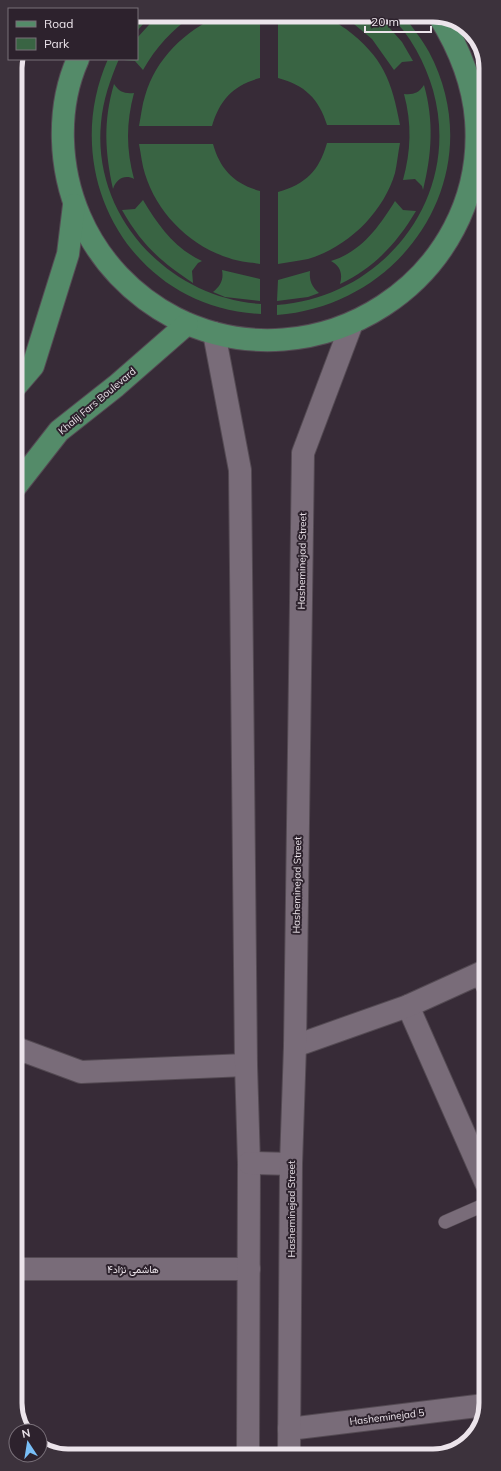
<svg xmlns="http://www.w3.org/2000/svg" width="501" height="1471" font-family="Mulish,Vazirmatn,sans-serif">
	<rect width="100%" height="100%" fill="#372b37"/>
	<g fill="#396443">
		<path d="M137,15h14l-14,16z"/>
		<path d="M158,15h35c-21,15 -37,32 -50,55l-8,-9 -11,-1 13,-1v-21z"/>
		<path d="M220,15h40v63c-26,7 -40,21 -48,48h-73c2,-10 3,-21 6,-30 11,-38 40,-65 75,-81z"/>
		<path d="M278,15c13,0 28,-2 41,0 9,1 19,9 27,14 37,28 46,52 54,96h-73c-8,-26 -22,-40 -49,-47z"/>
		<path d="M343,15h35l24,27 11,19 -11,1 -8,8 -22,-31z"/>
		<path d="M389,15h14c9,12 19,24 26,37 63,119 -22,253 -152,263v-10c107,-8 186,-108 156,-215 -8,-27 -22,-55 -44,-75z"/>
		<path d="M108,59h11c-9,21 -16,41 -18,64 -9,94 68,175 160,181v10c-130,-6 -204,-139 -153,-255z"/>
		<path d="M114,84c5,8 11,10 20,9 -8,30 -8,56 0,86 -9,-5 -18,0 -21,10 -8,-38 -10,-67 1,-105z"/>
		<path d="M424,85c10,36 8,69 -1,105l-1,-4 -7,-7 -12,1c8,-29 9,-56 1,-86 9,1 15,-1 20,-9z"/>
		<path d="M327,143h73c-2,10 -3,21 -5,30 -12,40 -47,74 -87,86 -9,2 -20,3 -30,5v-72c28,-8 41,-21 49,-49z"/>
		<path d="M139,144h74c7,25 21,40 47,47v73c-10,-2 -21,-2 -31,-6 -39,-12 -72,-45 -84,-84 -3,-9 -4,-20 -6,-30z"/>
		<path d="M143,200c15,25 31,48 59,61l-4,2 -6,8 1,12c-33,-22 -51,-38 -71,-73l13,-1z"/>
		<path d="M395,201l8,9 13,1c-19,32 -42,57 -76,73 3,-11 0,-18 -9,-23 30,-9 48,-34 64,-60z"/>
		<path d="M222,270l38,9v22l-35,-4 -12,-5c7,-6 11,-12 9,-22z"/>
		<path d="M310,271c-1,10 2,16 9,22l-11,4 -31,4 1,-21z"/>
	</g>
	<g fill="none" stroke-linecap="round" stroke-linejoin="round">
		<defs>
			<g id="lane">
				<path d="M477,975l8,18"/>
				<path d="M445,1222l41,-18"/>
			</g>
			<g id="street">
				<path d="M408,1006l78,177"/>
				<path d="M295,1046l113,-40 77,-35"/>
				<path d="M16,1048l65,24 165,-7"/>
				<path d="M17,1269h232"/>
				<path d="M289,1429l196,-24"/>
			</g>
			<g id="secondary">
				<path d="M214,333l26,137 6,595 3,98 -1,292"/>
				<path d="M249,1163l42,1"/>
				<path d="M289,1455l2,-291 4,-118 8,-593 49,-130"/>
			</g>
			<g id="primary">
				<path d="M78,59c-22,49 -19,110 2,158 19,44 53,79 95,101 142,71 313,-38 301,-198 -3,-39 -17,-72 -37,-104"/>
				<path d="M15,387l18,-21 35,-112 6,-49"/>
				<path d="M16,486l43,-55 57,-45 71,-62"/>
			</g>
		</defs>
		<use href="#lane" stroke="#544a53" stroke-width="14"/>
		<use href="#street" stroke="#544a53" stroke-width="24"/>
		<use href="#secondary" stroke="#544a53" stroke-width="24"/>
		<use href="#primary" stroke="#544a53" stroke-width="24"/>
		<use href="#lane" stroke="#796c79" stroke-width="13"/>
		<use href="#street" stroke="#796c79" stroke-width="22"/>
		<use href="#secondary" stroke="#796c79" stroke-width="22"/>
		<use href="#primary" stroke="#548b69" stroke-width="22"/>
	</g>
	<g text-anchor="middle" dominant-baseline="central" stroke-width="4" stroke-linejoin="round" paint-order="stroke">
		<g font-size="10" fill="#ece4eb" stroke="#2d222d">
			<text transform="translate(97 401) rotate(-40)">Khalij Fars Boulevard</text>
			<text transform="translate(302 561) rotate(-89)">Hasheminejad Street</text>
			<text transform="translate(297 885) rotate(-89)">Hasheminejad Street</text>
			<text transform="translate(291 1209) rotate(-90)">Hasheminejad Street</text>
			<text x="133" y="1269">هاشمی نژاد۴</text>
			<text transform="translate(387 1417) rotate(-7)">Hasheminejad 5</text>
		</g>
	</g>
	<path d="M0 0H501V1471H0ZM68 22H433A46 46 0 0 1 479 68V1403A46 46 0 0 1 433 1449H68A46 46 0 0 1 22 1403V68A46 46 0 0 1 68 22Z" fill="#3c323c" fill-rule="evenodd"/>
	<path fill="none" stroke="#ece4eb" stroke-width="5" d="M68 22H433A46 46 0 0 1 479 68V1403A46 46 0 0 1 433 1449H68A46 46 0 0 1 22 1403V68A46 46 0 0 1 68 22Z"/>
	<rect x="8" y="8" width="130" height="52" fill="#2d222d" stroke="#797079"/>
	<rect x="16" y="21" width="20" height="6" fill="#548b69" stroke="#797079"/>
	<text x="44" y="28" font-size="12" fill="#ece4eb">Road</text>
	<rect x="16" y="38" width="20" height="12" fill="#396443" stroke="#797079"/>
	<text x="44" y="48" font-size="12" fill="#ece4eb">Park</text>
	<g transform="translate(28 1443) rotate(348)"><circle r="19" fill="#2d222d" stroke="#797079"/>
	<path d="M0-3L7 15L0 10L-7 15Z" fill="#79bff8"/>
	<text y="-6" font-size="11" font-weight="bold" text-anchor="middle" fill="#ece4eb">N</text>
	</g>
	<path d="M365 26v6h66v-6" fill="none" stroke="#ece4eb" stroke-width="2"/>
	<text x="371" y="26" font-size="12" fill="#ece4eb" stroke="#2d222d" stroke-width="3" paint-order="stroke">20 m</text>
</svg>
